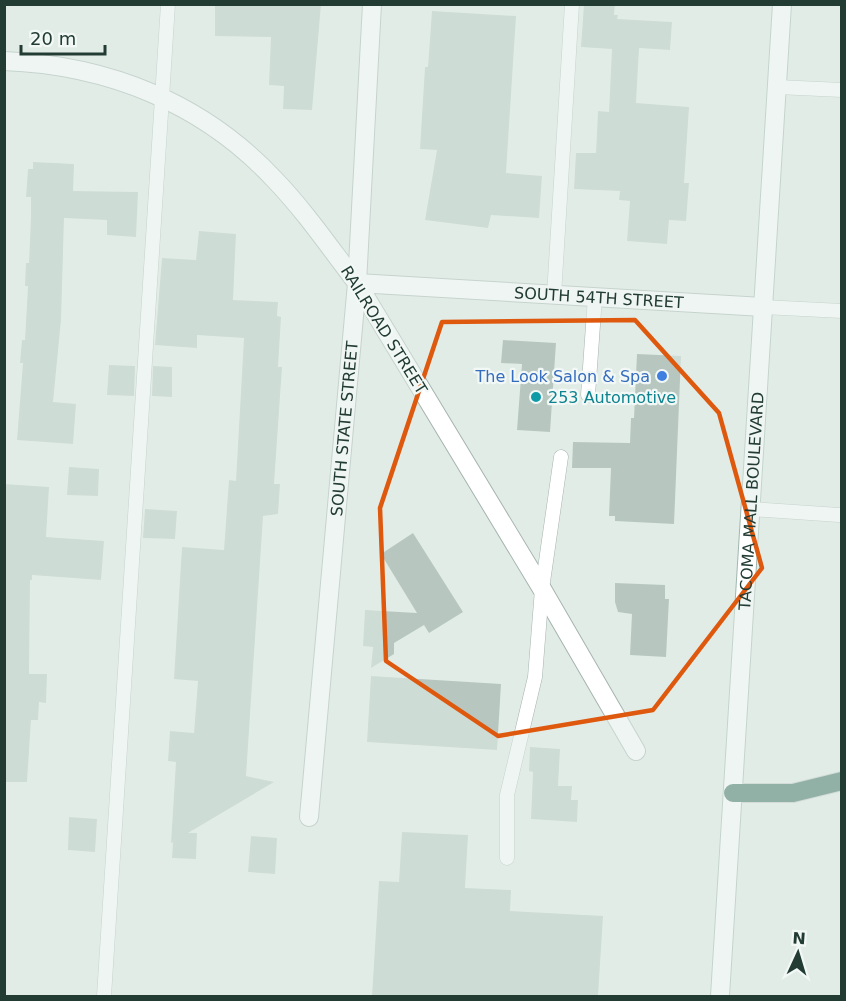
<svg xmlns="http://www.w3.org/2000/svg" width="846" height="1001" font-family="'DejaVu Sans',sans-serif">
	<rect width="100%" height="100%" fill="#e2ece7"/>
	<g fill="#b7c7c0">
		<path d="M215,4h106l-9,106 -29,-1 1,-23 -15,-1 2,-48 -56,-1z"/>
		<path d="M584,4h31l-1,11h4l-1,4 55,3 -2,28 -31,-2 -3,55 53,4 -5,76h5l-3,38 -17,-1 -2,24 -40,-3 3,-40 -11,-1 1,-9 -46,-2 2,-36h20l2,-42 11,1 3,-63 -31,-2z"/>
		<path d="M432,11l84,5 -10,157 36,3 -3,42 -48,-3 -3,13 -63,-8 12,-70 -17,-1 5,-82h3z"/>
		<path d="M33,162l41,2 -1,27 65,1 -2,45 -29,-2v-15l-43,-2 -3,102 -8,82 23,2 -3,40 -56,-4 6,-77h-3l2,-23h3l3,-54h-3l1,-23h3l2,-46v-20h-5l2,-28h5z"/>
		<path d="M199,231l37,3 -3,66 45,2 -1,14 4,1 -3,50h4l-8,117h6l-2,30 -15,2 -17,260 28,6 -86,51h9l-1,26 -24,-1 1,-16 -2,1 5,-81 -8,-1 2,-30 24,2 4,-52 -24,-2 8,-132 42,3 5,-70 7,1 8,-143 -47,-3v13l-42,-3 7,-87 34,2z"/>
		<path d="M503,340l53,3 -6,89 -33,-2 5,-66 -21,-1z"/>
		<path d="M637,354l44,2 -7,168 -59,-3v-5h-6l2,-48h-39l1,-26 57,1 1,-25h3z"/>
		<path d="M109,365l26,1 -1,30 -27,-1z"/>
		<path d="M153,366l19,1v30l-20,-1z"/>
		<path d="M69,467l30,2 -1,27 -31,-1z"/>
		<path d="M4,484l45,3 -3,50 58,4 -3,39 -69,-5v5h-2l-1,94h18l-1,29 -7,-1 -1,18h-7l-4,62h-23z"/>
		<path d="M145,509l32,2 -2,28 -32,-1z"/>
		<path d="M413,533l50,79 -34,21 -5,-8 -30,18v11l-23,14 2,-21 -10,-1 2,-36 52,3 -36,-59z"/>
		<path d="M615,583l50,2v14h4l-3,58 -36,-2 2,-41 -14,-2 -3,-10z"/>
		<path d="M371,676l130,8 -4,66 -130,-8z"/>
		<path d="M530,747l30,2 -2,37h14l-1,14h7l-1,22 -46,-3 2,-47 -4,-1z"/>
		<path d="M69,817l28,2 -2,33 -27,-2z"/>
		<path d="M402,832l66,3 -3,53 46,2 -1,21 93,5 -5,80h-226l7,-115 20,1z"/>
		<path d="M251,836l26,2 -2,36 -27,-2z"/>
	</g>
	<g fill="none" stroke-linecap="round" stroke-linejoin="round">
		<defs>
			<g id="service">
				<path d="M777,87l65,3"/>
				<path d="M554,295l18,-291"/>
				<path d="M763,307l79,4"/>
				<path d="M588,395l7,-98"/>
				<path d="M751,509l88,6"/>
				<path d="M507,858v-63l28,-118 7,-88 19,-132"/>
				<path d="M104,996c20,-330 43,-661 64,-992"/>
			</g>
			<g id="minor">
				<path d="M357,283l185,306 94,162"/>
				<path id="s1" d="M309,817l48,-534 15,-279"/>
			</g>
			<g id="tertiary">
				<path id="s2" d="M4,61c104,4 199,42 270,118 31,32 56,69 83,104l406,24"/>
			</g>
			<g id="secondary">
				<path id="s3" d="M720,996l62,-992"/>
			</g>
			<path id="motorway" d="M733,793h60l49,-12"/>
		</defs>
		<use href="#service" stroke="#a5b4ae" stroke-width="15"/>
		<use href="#minor" stroke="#a5b4ae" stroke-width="20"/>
		<use href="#tertiary" stroke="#a5b4ae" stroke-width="20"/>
		<use href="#secondary" stroke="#a0b7ae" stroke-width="20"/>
		<use href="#motorway" stroke="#c1c8c6" stroke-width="20"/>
		<use href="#service" stroke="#fff" stroke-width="14"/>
		<use href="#minor" stroke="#fff" stroke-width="18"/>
		<use href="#tertiary" stroke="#fff" stroke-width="18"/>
		<use href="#secondary" stroke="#fff" stroke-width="18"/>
		<use href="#motorway" stroke="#2f6859" stroke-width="18"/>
	</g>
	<path d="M0 0H846V1001H0ZM635,320l84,93 43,155 -109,142 -155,26 -112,-75 -6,-153 62,-186z" fill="#e2ece7" fill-opacity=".55" fill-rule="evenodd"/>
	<path fill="none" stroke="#de580e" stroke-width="4.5" stroke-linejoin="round" d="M635,320l84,93 43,155 -109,142 -155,26 -112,-75 -6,-153 62,-186z"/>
	<circle fill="#3f7fe0" stroke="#f2f8f5" stroke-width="2" cx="662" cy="376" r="6"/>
	<circle fill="#0f9aa8" stroke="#f2f8f5" stroke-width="2" cx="536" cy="397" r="6"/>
	<g text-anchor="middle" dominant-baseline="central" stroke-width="4.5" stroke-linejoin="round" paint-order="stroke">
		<g font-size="16" fill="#223c34" stroke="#f2f8f5">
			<text stroke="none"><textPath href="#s2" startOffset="678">SOUTH 54TH STREET</textPath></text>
			<text transform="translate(384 330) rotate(58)">RAILROAD STREET</text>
			<text stroke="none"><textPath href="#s1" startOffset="390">SOUTH STATE STREET</textPath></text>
			<text stroke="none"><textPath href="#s3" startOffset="496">TACOMA MALL BOULEVARD</textPath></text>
		</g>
		<g font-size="16" fill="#366cbe" stroke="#f2f8f5" text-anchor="end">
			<text x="650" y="376">The Look Salon &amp; Spa</text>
		</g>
		<g font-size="16" fill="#0d838f" stroke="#f2f8f5" text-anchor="start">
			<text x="548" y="397">253 Automotive</text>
		</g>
	</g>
	<rect width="846" height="1001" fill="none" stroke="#223c34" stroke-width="12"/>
	<g transform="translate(798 953) rotate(4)" stroke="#f2f8f5" stroke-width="4.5" paint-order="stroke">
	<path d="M0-4.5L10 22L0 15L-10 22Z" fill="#223c34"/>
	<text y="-9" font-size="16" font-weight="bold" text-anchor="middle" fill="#223c34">N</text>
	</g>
	<path d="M21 45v9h84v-9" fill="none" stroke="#223c34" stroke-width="3"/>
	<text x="30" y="45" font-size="18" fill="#223c34" stroke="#f2f8f5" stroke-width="4.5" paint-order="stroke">20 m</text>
</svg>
